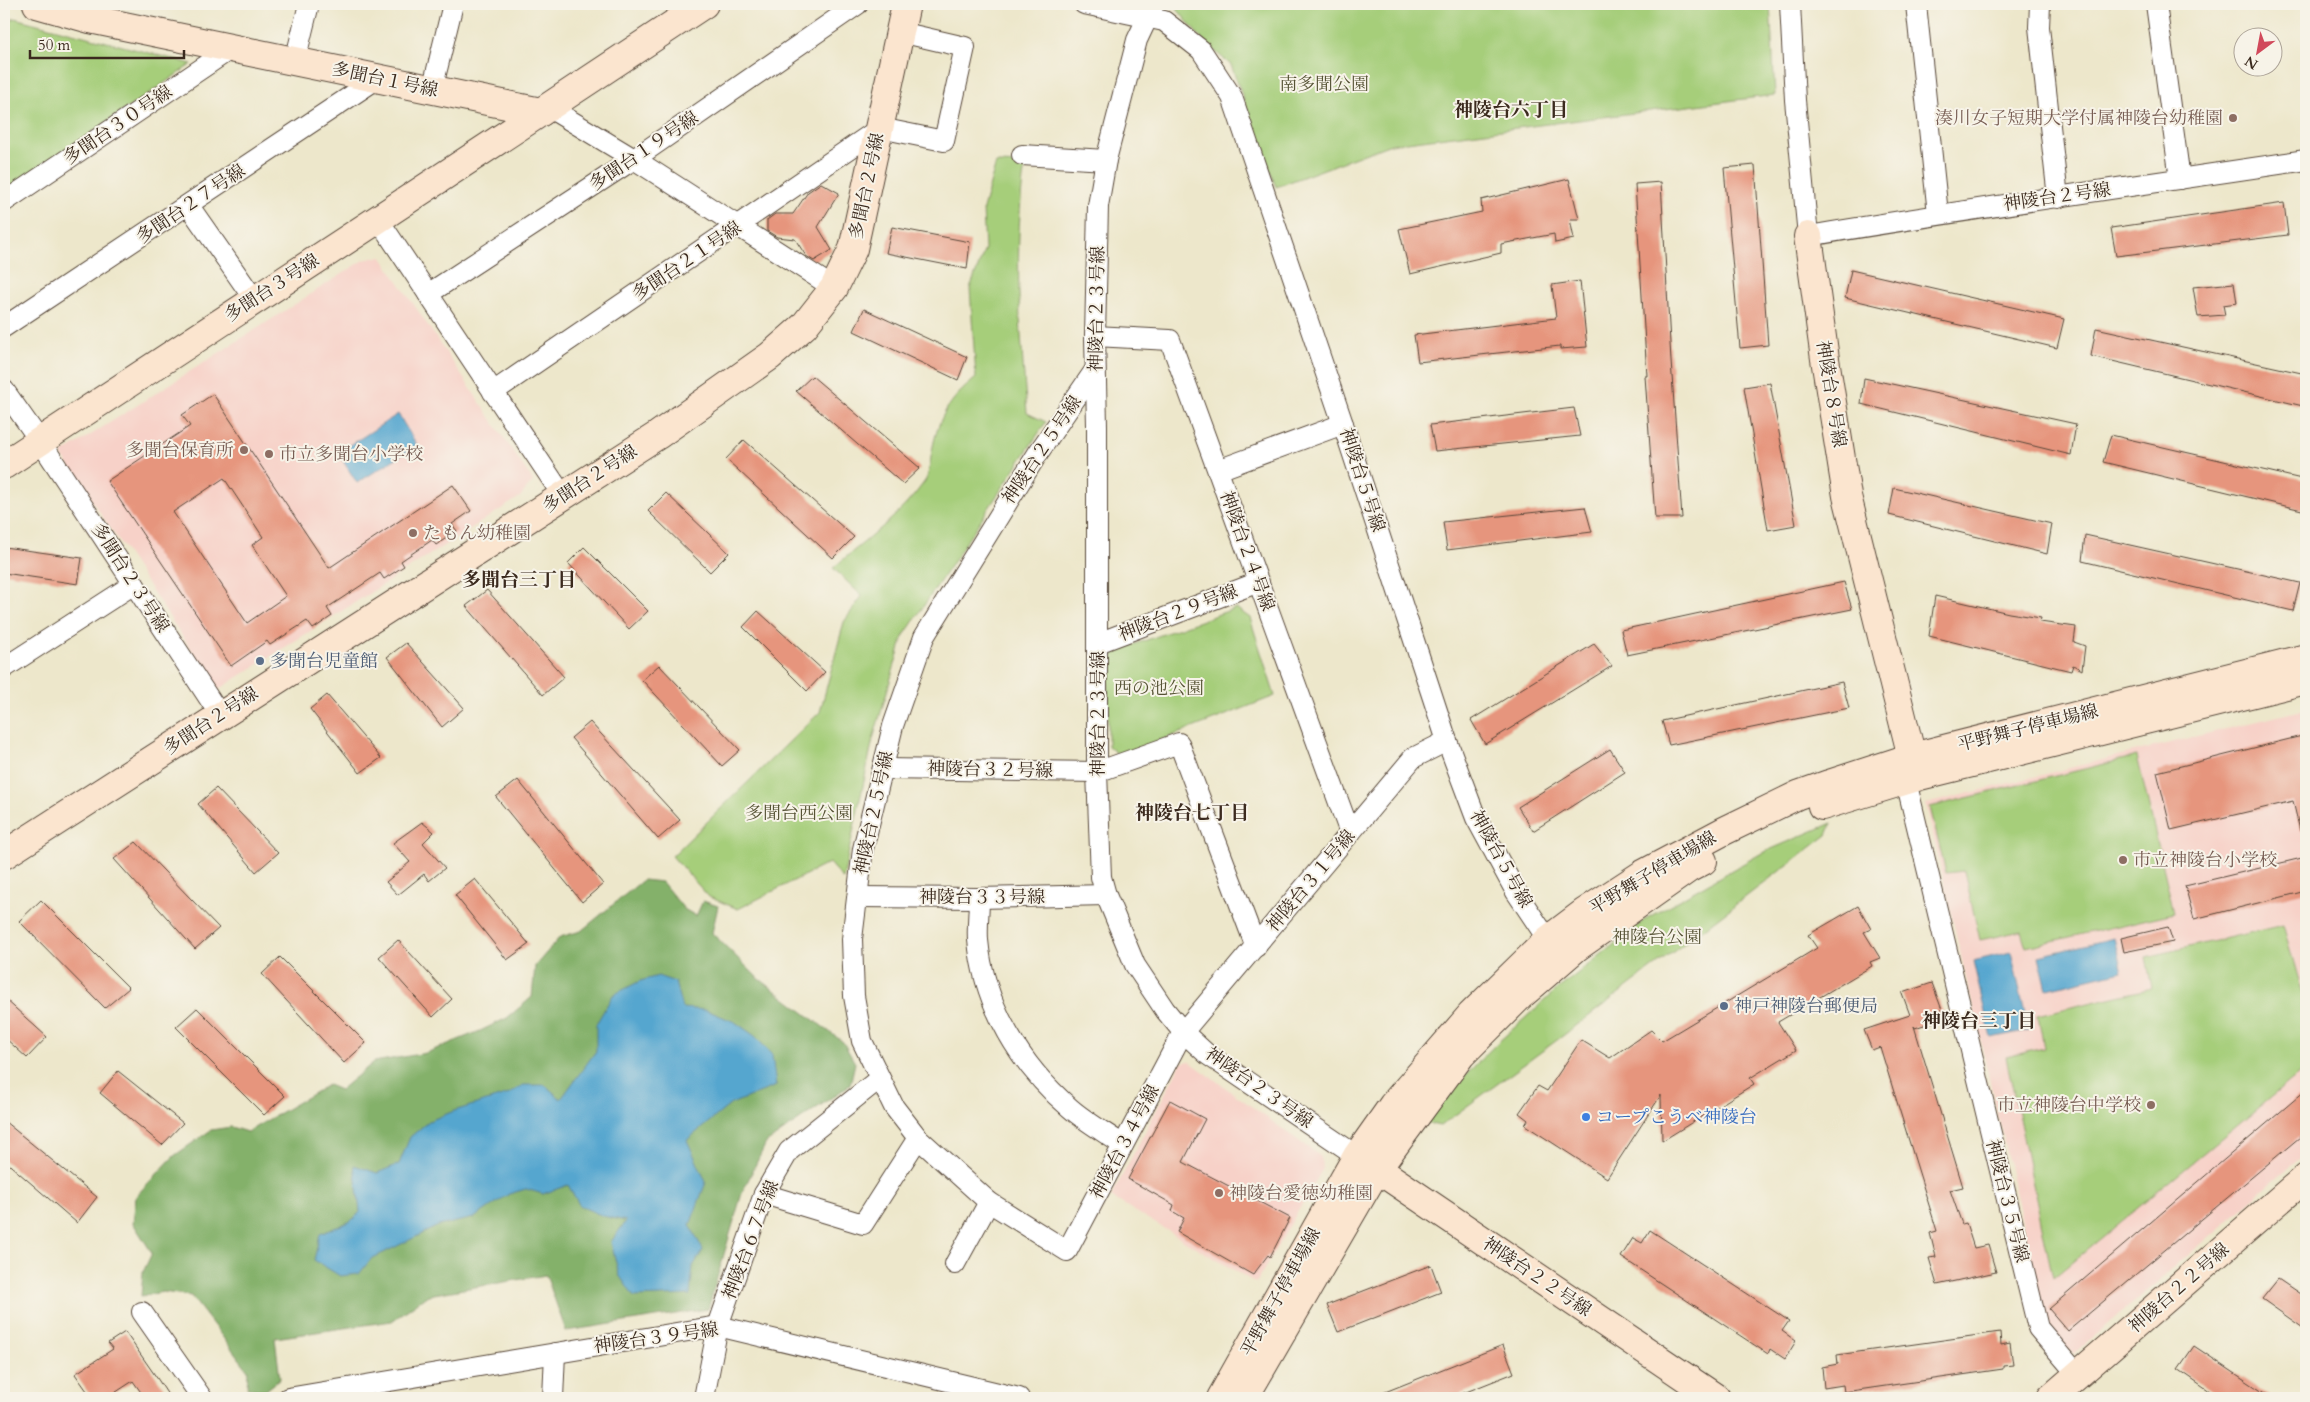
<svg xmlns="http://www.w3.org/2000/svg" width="2310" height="1402" font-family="Cardo,'Noto Serif JP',serif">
	<rect width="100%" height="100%" fill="#f7f3e8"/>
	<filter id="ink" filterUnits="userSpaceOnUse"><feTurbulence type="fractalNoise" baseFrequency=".02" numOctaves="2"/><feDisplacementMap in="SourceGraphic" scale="10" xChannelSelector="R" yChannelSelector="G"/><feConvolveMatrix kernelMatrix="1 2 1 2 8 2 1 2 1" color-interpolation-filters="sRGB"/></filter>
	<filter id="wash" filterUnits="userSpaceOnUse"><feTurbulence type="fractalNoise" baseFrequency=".0096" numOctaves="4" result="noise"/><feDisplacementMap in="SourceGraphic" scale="20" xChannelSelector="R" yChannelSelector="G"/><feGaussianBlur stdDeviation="1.12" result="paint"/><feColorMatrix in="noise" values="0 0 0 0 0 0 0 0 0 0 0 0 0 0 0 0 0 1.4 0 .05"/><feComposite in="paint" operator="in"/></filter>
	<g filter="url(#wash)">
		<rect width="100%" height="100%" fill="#ede7cb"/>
		<g fill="#f7d1c8">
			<path d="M381,256l152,225 -13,16 -302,193 -157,-236 303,-194z"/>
			<path d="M2306,709v444l-232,201 -28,-29 -120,-521z"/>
			<path d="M1189,1061l132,96 1,13 -66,113 -145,-86 70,-134z"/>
		</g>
		<g fill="#a6ce7a" stroke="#707c4c">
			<path d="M1180,4h590l5,91 -384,49 -115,43 -45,-122 -28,-24 -26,-32z"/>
			<path d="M14,18l178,46 -188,128v-166z"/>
			<path d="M996,163l29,1c-12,83 -5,166 2,249l19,9 -143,215 -30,102 -30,140 -14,-16 -91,46 -29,-12 -37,-41 148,-144 24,-90 18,-26 -29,-28c31,-27 68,-52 92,-87 5,-7 5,-21 7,-30 7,-35 16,-50 44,-73l-6,-90 15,-39 -2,-40z"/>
			<path d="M1236,608l14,10 25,78 -155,60 -12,-10v-81l8,-14z"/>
			<path d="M2137,756l37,157 -148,34 -5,-16 -41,9 -16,-69 -18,2 -16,-66z"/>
			<path d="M1832,823l-5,12 -263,200 -124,91 -14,-3 35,-43 34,-35 58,-52 94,-75 115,-65z"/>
			<path d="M2283,925l23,80v64l-253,209 -47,-221 38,-9 -6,-33 114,-27 -6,-31z"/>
		</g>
		<path fill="#84b16a" stroke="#606e44" d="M643,880l19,2 22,27 12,7 7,-15 15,5 -6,27 45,44 86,65 12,21 -5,22 -84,58 -24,50 -34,116 -142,22 -20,-56 -118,20 -36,26 -117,17 5,41 -15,12 -18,-3 1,-18 -57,-74 -28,-4 -22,4 2,-24 9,-19 -19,-30 3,-27 38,-40 37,-26 20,-3 16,5 81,-47 12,5 34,-28 52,-9 54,-22 27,-13 25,-21 3,-31 25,-29 21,-6z"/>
		<g fill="#54a6cf" stroke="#486876">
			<path d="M398,414l19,31 -60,38 -19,-30z"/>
			<path d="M2114,938l8,33 -75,18 -8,-33z"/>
			<path d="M2011,952l18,78 -38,8 -18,-77z"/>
			<path d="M658,976l17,6 7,26 24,2 29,12 20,14 17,19 4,31 -45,18 -44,36 19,42 -16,43 13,25 -10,16 -3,29 -56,2 -15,-22 -8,-33 15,-21 -23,-5 -23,-10 -12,-21 -25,9 -17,-5 -17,5 -35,24 -36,8 -67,33 -12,15 -19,2 -26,-16 6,-26 31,-13 9,-9 -6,-47 23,8 22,-9 11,-27 19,-16 25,-10 55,-17 14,-9h22l16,14 35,-48v-27l17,-29 27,-14z"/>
		</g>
		<g id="blocks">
			<g fill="#e6957d" fill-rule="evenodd">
				<path d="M1755,165l13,180 -28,3 -16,-180z"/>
				<path d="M1569,179l10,40h-9l4,20 -19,4 -1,-9 -53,10v9l-91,21 -11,-45 83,-17 -1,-12z"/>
				<path d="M1661,182l10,179 11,157h-27l-10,-142h2l-12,-192z"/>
				<path d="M821,183l18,10 -21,34 14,23 -18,11 -8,-5 -11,-17 -18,-2 -10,-6v-11l8,-6h18l15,-22z"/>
				<path d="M2284,203l4,32 -172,21 -5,-28z"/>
				<path d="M892,227l78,15 -3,27 -81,-16z"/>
				<path d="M1851,270l213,49 -7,29 -212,-50z"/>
				<path d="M1580,281l7,66 -27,2v-3l-142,16 -4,-27 142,-17 -4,-33z"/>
				<path d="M2234,283l3,20 -14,2 2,10 -27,2 -5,-30z"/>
				<path d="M864,309l103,48 -9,23 -104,-49z"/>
				<path d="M2096,328l210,46v19l-3,13 -212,-50z"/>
				<path d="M812,376l108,92 -17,16 -107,-93z"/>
				<path d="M1864,378l212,46 -5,31 -210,-51z"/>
				<path d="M1770,383l26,142 -28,5 -24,-143z"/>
				<path d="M213,394l116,174 124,-83 18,26 -19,13 5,7 -21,14 -4,-5 -31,21 3,5 -20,13 -4,-6 -53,35 5,8 -19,13 -6,-8 -37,24 -3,-4 -36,25 -124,-185 83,-55 -8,-11zM224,478l39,59 -11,8 34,51 -39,27 -74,-111z"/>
				<path d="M1574,408l6,28 -145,15 -5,-26z"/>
				<path d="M2111,435l195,45v31l-203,-49z"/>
				<path d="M744,440l110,97 -21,21 -107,-99z"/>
				<path d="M1894,488l158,36 -5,30 -158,-39z"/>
				<path d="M666,493l63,60 -19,19 -62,-61z"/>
				<path d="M1585,507l7,25 -145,18 -4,-28z"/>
				<path d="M2085,535l215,48 -7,28 -211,-50z"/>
				<path d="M4,547l78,11 -4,26 -74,-11z"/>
				<path d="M584,547l64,64 -19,18 -61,-66z"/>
				<path d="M1844,582l8,27 -225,46 -6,-25z"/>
				<path d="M487,590l77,87 -21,18 -77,-89z"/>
				<path d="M1935,596l74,17 32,5 -1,4 36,5 -2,15 11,4 -3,24 -9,-5 -2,6 -142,-35z"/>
				<path d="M758,611l67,61 -18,19 -64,-64z"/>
				<path d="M406,643l58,65 -22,19 -55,-70z"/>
				<path d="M1594,644l18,22 -127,78 -14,-24z"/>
				<path d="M659,665l81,85 -18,16 -80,-86z"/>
				<path d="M1842,682l7,26 -180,37 -7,-24z"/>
				<path d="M327,695l54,63 -21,15 -50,-64z"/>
				<path d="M590,722l90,98 -22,19 -87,-101z"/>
				<path d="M2306,735v96h-6l-7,-30 -122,29 -14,-58z"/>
				<path d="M1610,749l15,23 -92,59 -15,-24z"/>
				<path d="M518,780l85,104 -21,18 -86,-105z"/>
				<path d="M216,788l62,65 -22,19 -58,-68z"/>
				<path d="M422,822l12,10 -11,11 22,25 -16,13 -5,-7 -26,21 -12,-13 24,-20 -17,-19z"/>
				<path d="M136,842l83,86 -24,21 -81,-90z"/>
				<path d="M2306,857v34l-112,28 -9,-33z"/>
				<path d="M475,879l54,65 -22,16 -52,-65z"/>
				<path d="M41,900l88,88 -24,20 -86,-87z"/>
				<path d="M1858,906l13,23 -7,3 16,26 -10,4 2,4 -94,56 18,28 -46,28 4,6 -92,57 -1,-46 -54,83 -82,-53 3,-5 -9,-7 19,-27 9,5 34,-51 29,18 41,-28 11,11 155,-93 -9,-13z"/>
				<path d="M2168,927l5,15 -49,10 -3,-14z"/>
				<path d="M398,940l54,59 -19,18 -54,-60z"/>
				<path d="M280,957l86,86 -22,20 -82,-89z"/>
				<path d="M1932,983l13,35 -30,10 -1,-2 49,161 -13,3 12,34 4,-1 8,25 14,-3 8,27 -59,13 -8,-27 7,-1 -6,-24 7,-2 -57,-184 -8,3 -8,-20 46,-15 -8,-22z"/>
				<path d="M4,998l43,39 -20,21 -23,-21z"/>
				<path d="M197,1008l88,88 -21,19 -88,-88z"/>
				<path d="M118,1071l65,52 -21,22 -62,-52z"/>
				<path d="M2306,1090v42l-238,199 -19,-22z"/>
				<path d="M1170,1100l35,19 -22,43 107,56 -20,39 -2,-2 -15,20 -76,-43 7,-14 -12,-7 2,-6 -46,-26z"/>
				<path d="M4,1121l93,76 -20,26 -73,-63z"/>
				<path d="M1650,1230l139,91 -7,10 14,10 -11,18 -15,-10 -2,5 -147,-97 12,-19 9,5z"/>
				<path d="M1431,1265l10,27 -103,40 -11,-27z"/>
				<path d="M2278,1279l28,19v32l-44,-31z"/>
				<path d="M125,1332l34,49 11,17h-25l-12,-17 -26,17h-15l-17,-24 38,-25 -5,-6z"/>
				<path d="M2000,1332l1,13 9,-2 3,22 -10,1v3l-159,23 -1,-7 -19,3 -2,-21 16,-3 -1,-9z"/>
				<path d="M1503,1345l11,28 -63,25h-81z"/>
				<path d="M2194,1346l78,52h-52l-42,-29z"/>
			</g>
		</g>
	</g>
	<g filter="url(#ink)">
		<use href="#blocks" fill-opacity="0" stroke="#564638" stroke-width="1"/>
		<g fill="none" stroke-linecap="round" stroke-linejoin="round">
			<defs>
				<g id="street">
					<path d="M1084,4l80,17 37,29 31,47 111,327 104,317 29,77 40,74 32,48 9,8"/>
					<path d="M1154,4l-17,36 -31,120 -8,46 -3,130 2,90v346l4,105 5,18 29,70 30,45 18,22 25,23 149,101"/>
					<path d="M1790,4l5,96 13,136c166,-28 332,-51 498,-76"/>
					<path d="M1916,4l22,210"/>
					<path d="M2040,4l-1,23 19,171"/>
					<path d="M2156,4l24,175"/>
					<path d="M295,61l14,-57"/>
					<path d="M432,90l21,-86"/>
					<path d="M548,107l86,52 200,129"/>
					<path d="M1022,155l84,5"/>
					<path d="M4,202l228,-154"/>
					<path d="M189,206l65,93"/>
					<path d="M378,219l185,277"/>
					<path d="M428,294l206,-135 224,-155"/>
					<path d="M4,327l374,-249"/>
					<path d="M1095,336l75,4 180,493"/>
					<path d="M1095,370l-57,83 -114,184 -31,89 -30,123 -11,90 2,57 8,45 32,66 24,31 71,64 78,49 116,-219 230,-274 34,-17"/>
					<path d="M4,390l36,51 180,274"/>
					<path d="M493,392l387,-264 64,13 21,-94 -65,-15"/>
					<path d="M1218,470l125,-46"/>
					<path d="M1098,643l161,-61"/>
					<path d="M4,668l130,-84"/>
					<path d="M883,769l214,3 82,-29 77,204"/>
					<path d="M1906,781l132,547 40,47"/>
					<path d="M858,897l121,1 127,-3"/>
					<path d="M979,898c0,14 -2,29 -1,42 6,66 43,126 92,168 16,14 36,25 53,37"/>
					<path d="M764,1194l99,30 55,-86"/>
					<path d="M955,1264l34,-62"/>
					<path d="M142,1312l60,86"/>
					<path d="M288,1398l430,-72 301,72"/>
					<path d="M553,1398l2,-45"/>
					<path d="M704,1398l14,-72 46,-132 25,-43 90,-72"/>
				</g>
				<g id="secondary">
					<path d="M37,4l53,15 451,93 163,-108"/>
					<path d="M1808,236l17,123 22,137 65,261 7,16"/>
					<path d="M4,465l537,-353"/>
					<path d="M1822,806l98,-30 386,-96"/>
					<path d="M4,855l654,-420 112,-79 34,-30 30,-38 19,-39 53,-245"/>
					<path d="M1361,1158l355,240"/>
					<path d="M1221,1398l136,-242 36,-51 78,-90 77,-75 37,-28 58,-38 81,-43 74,-36 31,-11 83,-27 394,-99"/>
					<path d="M1244,1398l133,-229 84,-114 58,-58 58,-50 111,-78 15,-8"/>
					<path d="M2051,1398l255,-221"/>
				</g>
			</defs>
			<use href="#street" stroke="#564638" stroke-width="22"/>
			<use href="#secondary" stroke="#564638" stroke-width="30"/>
			<use href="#street" stroke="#fff" stroke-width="20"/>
			<use href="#secondary" stroke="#fbe5cf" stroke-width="28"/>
		</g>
	</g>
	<g fill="#8d6e63" stroke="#f7f3e8" stroke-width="2">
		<circle cx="2233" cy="118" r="5"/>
		<circle cx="244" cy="450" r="5"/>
		<circle cx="269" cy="454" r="5"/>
		<circle cx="413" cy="533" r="5"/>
		<circle cx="2123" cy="860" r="5"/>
		<circle cx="2151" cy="1105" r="5"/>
		<circle cx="1219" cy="1193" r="5"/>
	</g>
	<g fill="#5c6f8a" stroke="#f7f3e8" stroke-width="2">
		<circle cx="260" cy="661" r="5"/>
		<circle cx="1724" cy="1006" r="5"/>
	</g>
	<circle fill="#3f7fe0" stroke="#f7f3e8" stroke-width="2" cx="1586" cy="1117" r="5"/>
	<g text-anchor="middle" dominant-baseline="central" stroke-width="4" stroke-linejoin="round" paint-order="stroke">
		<g font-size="18" fill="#3b2a1e" stroke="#f7f3e8">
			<text transform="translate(385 80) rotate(12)">多聞台１号線</text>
			<text transform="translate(118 125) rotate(-34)">多聞台３０号線</text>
			<text transform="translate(644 151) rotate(-34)">多聞台１９号線</text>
			<text transform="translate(867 186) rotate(-78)">多聞台２号線</text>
			<text transform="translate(2057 197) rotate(-8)">神陵台２号線</text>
			<text transform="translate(191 204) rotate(-34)">多聞台２７号線</text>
			<text transform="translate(687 261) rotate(-34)">多聞台２１号線</text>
			<text transform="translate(272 288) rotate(-33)">多聞台３号線</text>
			<text transform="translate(1097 309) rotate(-89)">神陵台２３号線</text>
			<text transform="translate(1831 394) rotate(81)">神陵台８号線</text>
			<text transform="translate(1042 450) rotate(-56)">神陵台２５号線</text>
			<text transform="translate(590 479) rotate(-33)">多聞台２号線</text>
			<text transform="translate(1362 480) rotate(72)">神陵台５号線</text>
			<text transform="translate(1247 551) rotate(70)">神陵台２４号線</text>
			<text transform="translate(130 578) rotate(57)">多聞台２３号線</text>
			<text transform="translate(1178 613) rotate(-21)">神陵台２９号線</text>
			<text transform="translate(1098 714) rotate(-90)">神陵台２３号線</text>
			<text transform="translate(211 721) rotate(-33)">多聞台２号線</text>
			<text transform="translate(2028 728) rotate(-14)">平野舞子停車場線</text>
			<text transform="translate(990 770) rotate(1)">神陵台３２号線</text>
			<text transform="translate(874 813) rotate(-78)">神陵台２５号線</text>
			<text transform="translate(1501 859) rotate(61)">神陵台５号線</text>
			<text transform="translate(1653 873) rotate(-31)">平野舞子停車場線</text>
			<text transform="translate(1311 881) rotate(-50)">神陵台３１号線</text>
			<text x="982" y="897">神陵台３３号線</text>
			<text transform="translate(1259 1088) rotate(35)">神陵台２３号線</text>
			<text transform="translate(1125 1142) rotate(-62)">神陵台３４号線</text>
			<text transform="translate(2007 1201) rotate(76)">神陵台３５号線</text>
			<text transform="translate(751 1240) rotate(-69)">神陵台６７号線</text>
			<text transform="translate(1537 1277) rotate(34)">神陵台２２号線</text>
			<text transform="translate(2179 1288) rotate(-41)">神陵台２２号線</text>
			<text transform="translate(1281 1292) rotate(-61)">平野舞子停車場線</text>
			<text transform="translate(656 1338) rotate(-8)">神陵台３９号線</text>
		</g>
		<g font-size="18" fill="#565335" stroke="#f7f3e8">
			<text x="1324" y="84">南多聞公園</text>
			<text x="1159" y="688">西の池公園</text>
			<text x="799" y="813">多聞台西公園</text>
			<text x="1657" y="937">神陵台公園</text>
		</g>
		<g font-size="18" fill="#785e54" stroke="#f7f3e8" text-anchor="start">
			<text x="2223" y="118" text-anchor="end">湊川女子短期大学付属神陵台幼稚園</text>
			<text x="234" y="450" text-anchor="end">多聞台保育所</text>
			<text x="279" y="454">市立多聞台小学校</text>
			<text x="423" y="533">たもん幼稚園</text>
			<text x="2133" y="860">市立神陵台小学校</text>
			<text x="2141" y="1105" text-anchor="end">市立神陵台中学校</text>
			<text x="1229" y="1193">神陵台愛徳幼稚園</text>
		</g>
		<g font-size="18" fill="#4e5e75" stroke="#f7f3e8" text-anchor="start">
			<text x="270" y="661">多聞台児童館</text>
			<text x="1734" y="1006">神戸神陵台郵便局</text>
		</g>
		<g font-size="18" fill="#366cbe" stroke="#f7f3e8" text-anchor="start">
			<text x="1596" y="1117">コープこうべ神陵台</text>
		</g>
		<g font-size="19" font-weight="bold" fill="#3b2a1e" stroke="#f7f3e8">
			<text x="1511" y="110">神陵台六丁目</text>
			<text x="519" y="580">多聞台三丁目</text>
			<text x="1192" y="813">神陵台七丁目</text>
			<text x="1979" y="1021">神陵台三丁目</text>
		</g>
	</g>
	<rect width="2310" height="1402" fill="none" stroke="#f7f3e8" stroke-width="20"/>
	<g transform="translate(2258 52) rotate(212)"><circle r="24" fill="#f7f3e8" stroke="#aca397"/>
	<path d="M0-4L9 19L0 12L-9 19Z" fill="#d1495b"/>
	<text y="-8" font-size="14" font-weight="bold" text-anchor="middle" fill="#3b2a1e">N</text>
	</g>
	<path d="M30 50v8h154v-8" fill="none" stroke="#3b2a1e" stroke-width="2.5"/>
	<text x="38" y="50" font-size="15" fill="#3b2a1e" stroke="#f7f3e8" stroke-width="4" paint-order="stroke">50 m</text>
</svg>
